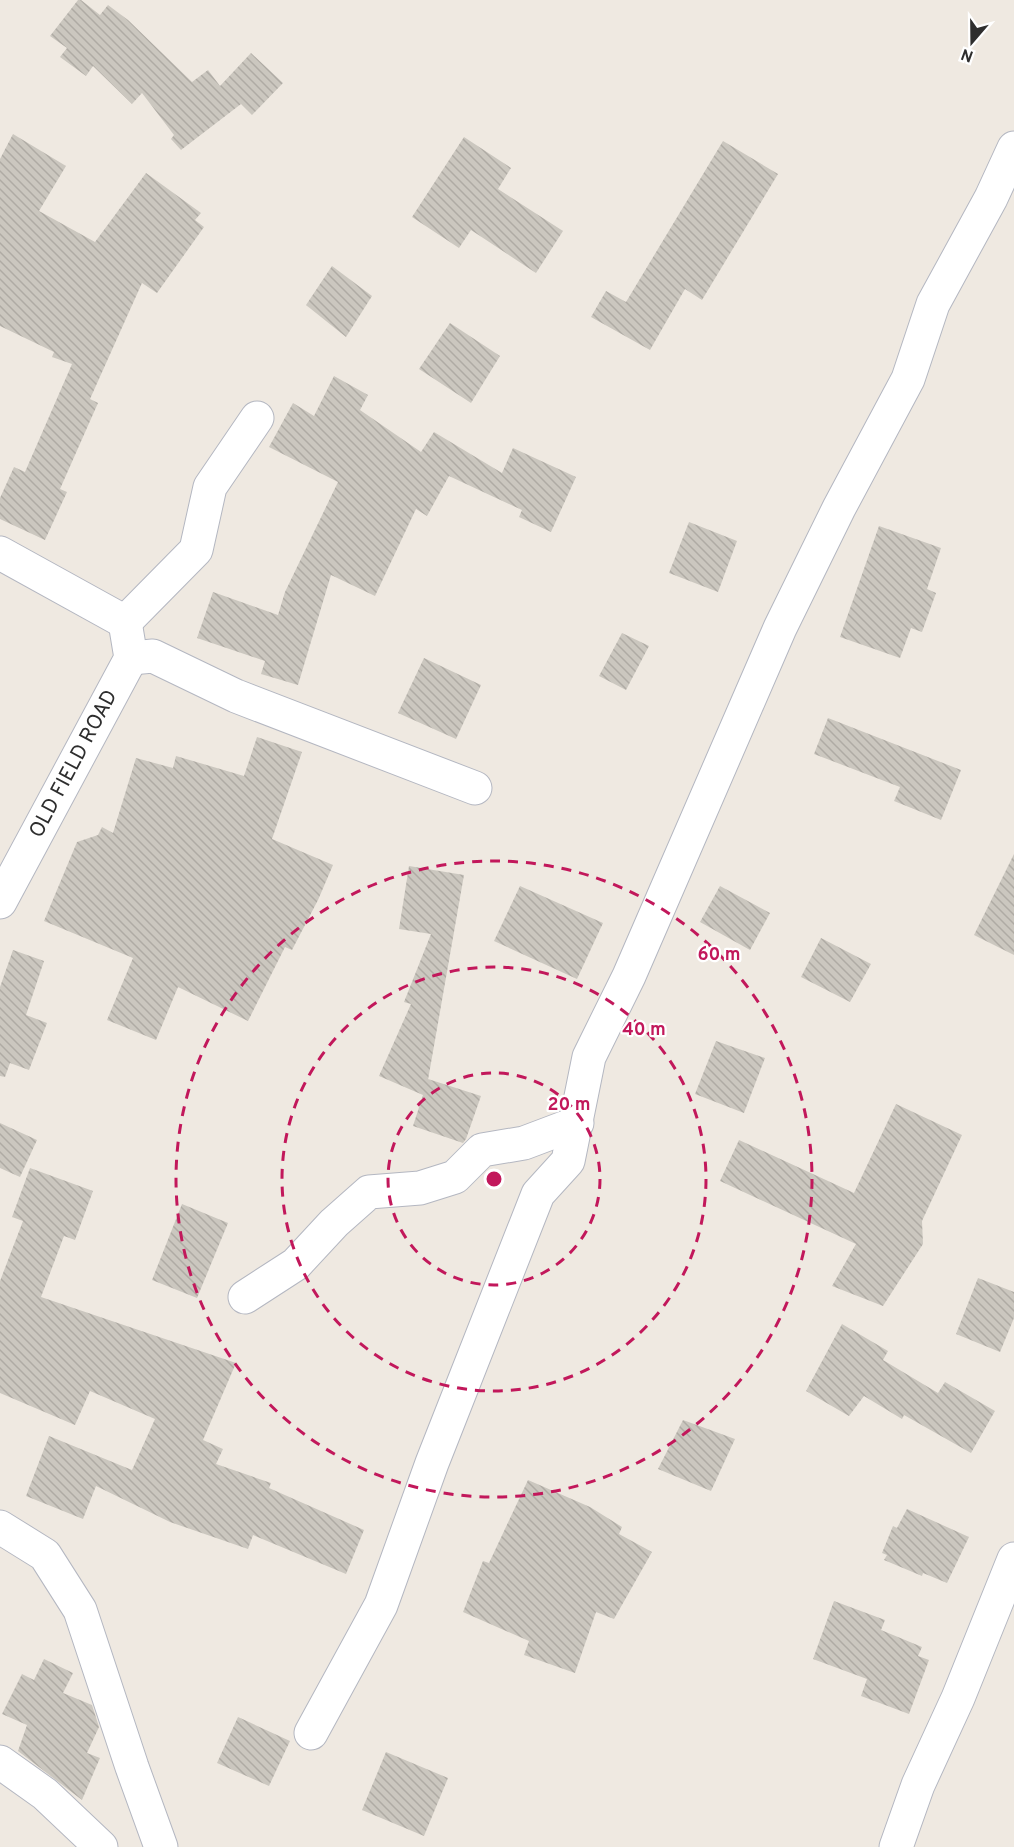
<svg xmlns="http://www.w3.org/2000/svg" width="1014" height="1847" font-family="Overpass,sans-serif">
	<defs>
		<pattern id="building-back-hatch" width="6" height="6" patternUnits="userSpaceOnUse" patternTransform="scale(1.5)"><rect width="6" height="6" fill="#cbc7bf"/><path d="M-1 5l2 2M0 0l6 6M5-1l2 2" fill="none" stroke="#afaba4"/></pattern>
	</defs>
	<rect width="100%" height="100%" fill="#efe9e1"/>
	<g fill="url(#building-back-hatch)">
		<path d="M78,0h3l19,15 8,-10 20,15 64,62 16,-12 12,16 31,-33 32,30 -31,32 -11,-11 -60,46 -10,-11 3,-4 -32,-42 -10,11 -39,-38 -7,10 -26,-19 7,-9 -17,-12z"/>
		<path d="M13,134l53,32 -27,45 56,31 51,-69 55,40 -6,7 9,7 -47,66 -15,-10 -52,116 8,4 -38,86 7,3 -22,48 -45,-21v-21l14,-31 11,5 47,-108 -20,-7 2,-5 -54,-26v-167z"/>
		<path d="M464,137l47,31 -13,21 65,42 -27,42 -65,-43 -12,18 -47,-31z"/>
		<path d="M723,141l55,33 -76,126 -17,-11 -35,61 -59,-33 15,-26 20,11z"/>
		<path d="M332,266l40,30 -26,41 -40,-32z"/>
		<path d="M450,323l50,33 -29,47 -52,-34z"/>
		<path d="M334,376l34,19 -8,15 61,42 13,-20 68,41 11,-25 63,29 -25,55 -32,-15 3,-7 -73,-34 -22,40 -11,-7 -41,87 -44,-21 -33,110 -37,-11 4,-13 -68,-23 16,-46 65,23 7,-23 53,-110 -69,-35 24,-44 21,13z"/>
		<path d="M689,522l48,19 -19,51 -49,-19z"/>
		<path d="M879,526l62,22 -14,41 9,4 -14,39 -11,-4 -11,30 -60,-21z"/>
		<path d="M622,633l27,13 -23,44 -27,-14z"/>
		<path d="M424,658l57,27 -25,54 -58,-26z"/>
		<path d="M828,718l133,52 -20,50 -47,-19 6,-14 -86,-33z"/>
		<path d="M257,737l45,15 -30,87 61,26 -15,35 -26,50 -7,-3 -37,74 -70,-34 -22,53 -49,-20 26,-62 -89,-37 33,-79 21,-7 4,-8 11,6 23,-75 37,10 3,-12 68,20z"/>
		<path d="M1014,854v101l-40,-20z"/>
		<path d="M409,866l55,9 -36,205v-1l53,17 -15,43 -3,4 -50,-17 10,-31 -44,-19 32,-72 -7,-2 27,-68 -32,-5z"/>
		<path d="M520,886l83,37 -26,56 -83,-38z"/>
		<path d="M720,886l50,27 -20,37 -50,-28z"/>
		<path d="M821,938l50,26 -21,38 -49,-25z"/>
		<path d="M13,950l31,11 -18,54 21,8 -18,47 -19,-7 -5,14 -5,-1v-89z"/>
		<path d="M716,1041l49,17 -21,55 -49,-19z"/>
		<path d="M896,1104l66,31 -40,86 1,23 -40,62 -51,-20 24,-42 -136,-63 19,-41 115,53z"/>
		<path d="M0,1123l37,17 -17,37 -20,-9z"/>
		<path d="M30,1168l63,23 -18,49 -11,-4 -23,61 195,66 -33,77 20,9 -7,15 55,19 -2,5 95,42 -18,44 -93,-39 -5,14 -78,-27 -74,-36 -13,33 -57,-23 23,-60 83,34 23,-51 -65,-28 -15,34 -75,-32v-112l23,-60 -11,-4z"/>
		<path d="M182,1204l46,19 -31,75 -45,-18z"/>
		<path d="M978,1278l36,14v26l-14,34 -44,-18z"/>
		<path d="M842,1324l46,27 -5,9 55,33 7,-11 50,29 -24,42 -67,-38 -2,4 -38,-23 -15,20 -43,-25z"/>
		<path d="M683,1420l52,19 -24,52 -53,-22z"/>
		<path d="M528,1480l62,27 32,20 -3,7 33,18 -38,67 -18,-7 -21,61 -51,-18 5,-14 -66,-29 20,-51 6,2z"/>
		<path d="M907,1509l62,28 -22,46 -24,-10 -1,3 -38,-16 3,-5 -5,-2 11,-27 4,2z"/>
		<path d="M834,1601l51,19 -4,10 41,17 -4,9 11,4 -20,54 -48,-18 6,-17 -54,-20z"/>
		<path d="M44,1659l29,14 -10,20 29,12 7,22 -12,26 13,5 -18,42 -64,-49 9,-26 -25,-11 20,-40 12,6z"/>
		<path d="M238,1717l52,24 -21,45 -52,-23z"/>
		<path d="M386,1752l62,26 -24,58 -62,-26z"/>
	</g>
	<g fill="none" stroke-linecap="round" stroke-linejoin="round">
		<defs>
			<g id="minor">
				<path d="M0,553l125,69"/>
				<path d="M125,622l71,-72 14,-63 47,-69"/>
				<path d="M131,658l22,-2 83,40 239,92"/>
				<path d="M0,902l131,-244 -6,-36"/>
				<path d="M245,1297l51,-33 38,-41 35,-31 51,-4 35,-11 27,-27 42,-7 53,-20"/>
				<path d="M0,1527l45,28 35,55 52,157 29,80"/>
				<path d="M311,1733l70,-128 51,-142 106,-269 30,-33 21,-104 40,-81 151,-348 59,-120 69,-129 25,-75 58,-106 23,-50"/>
				<path d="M0,1762l45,32 56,53"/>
				<path d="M896,1847l22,-62 40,-87 56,-139"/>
			</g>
		</defs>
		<use href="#minor" stroke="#b4b7c1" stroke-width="35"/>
		<use href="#minor" stroke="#fff" stroke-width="33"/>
	</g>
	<g fill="none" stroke="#c2185b" stroke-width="3" stroke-dasharray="10 8">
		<circle cx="494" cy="1179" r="106"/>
		<circle cx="494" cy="1179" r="212"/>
		<circle cx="494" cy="1179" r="318"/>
	</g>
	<g text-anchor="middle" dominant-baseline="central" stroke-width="4.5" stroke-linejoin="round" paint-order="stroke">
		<g font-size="21" fill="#2e2e2e" stroke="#fff">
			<text transform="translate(74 764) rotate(-62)">OLD FIELD ROAD</text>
		</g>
	</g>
	<circle cx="494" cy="1179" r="9" fill="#c2185b" stroke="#fff" stroke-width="3"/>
	<g font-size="18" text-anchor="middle" font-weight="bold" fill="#c2185b" stroke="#fff" stroke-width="4.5" stroke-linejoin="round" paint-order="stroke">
		<text x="719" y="960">60 m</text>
		<text x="644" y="1035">40 m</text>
		<text x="569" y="1110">20 m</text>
	</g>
	<g transform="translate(972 42) rotate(200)" stroke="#ffffff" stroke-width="4.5" paint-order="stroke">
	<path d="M0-4.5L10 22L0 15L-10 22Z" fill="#2e2e2e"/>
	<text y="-9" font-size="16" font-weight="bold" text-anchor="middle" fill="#2e2e2e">N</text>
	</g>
</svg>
